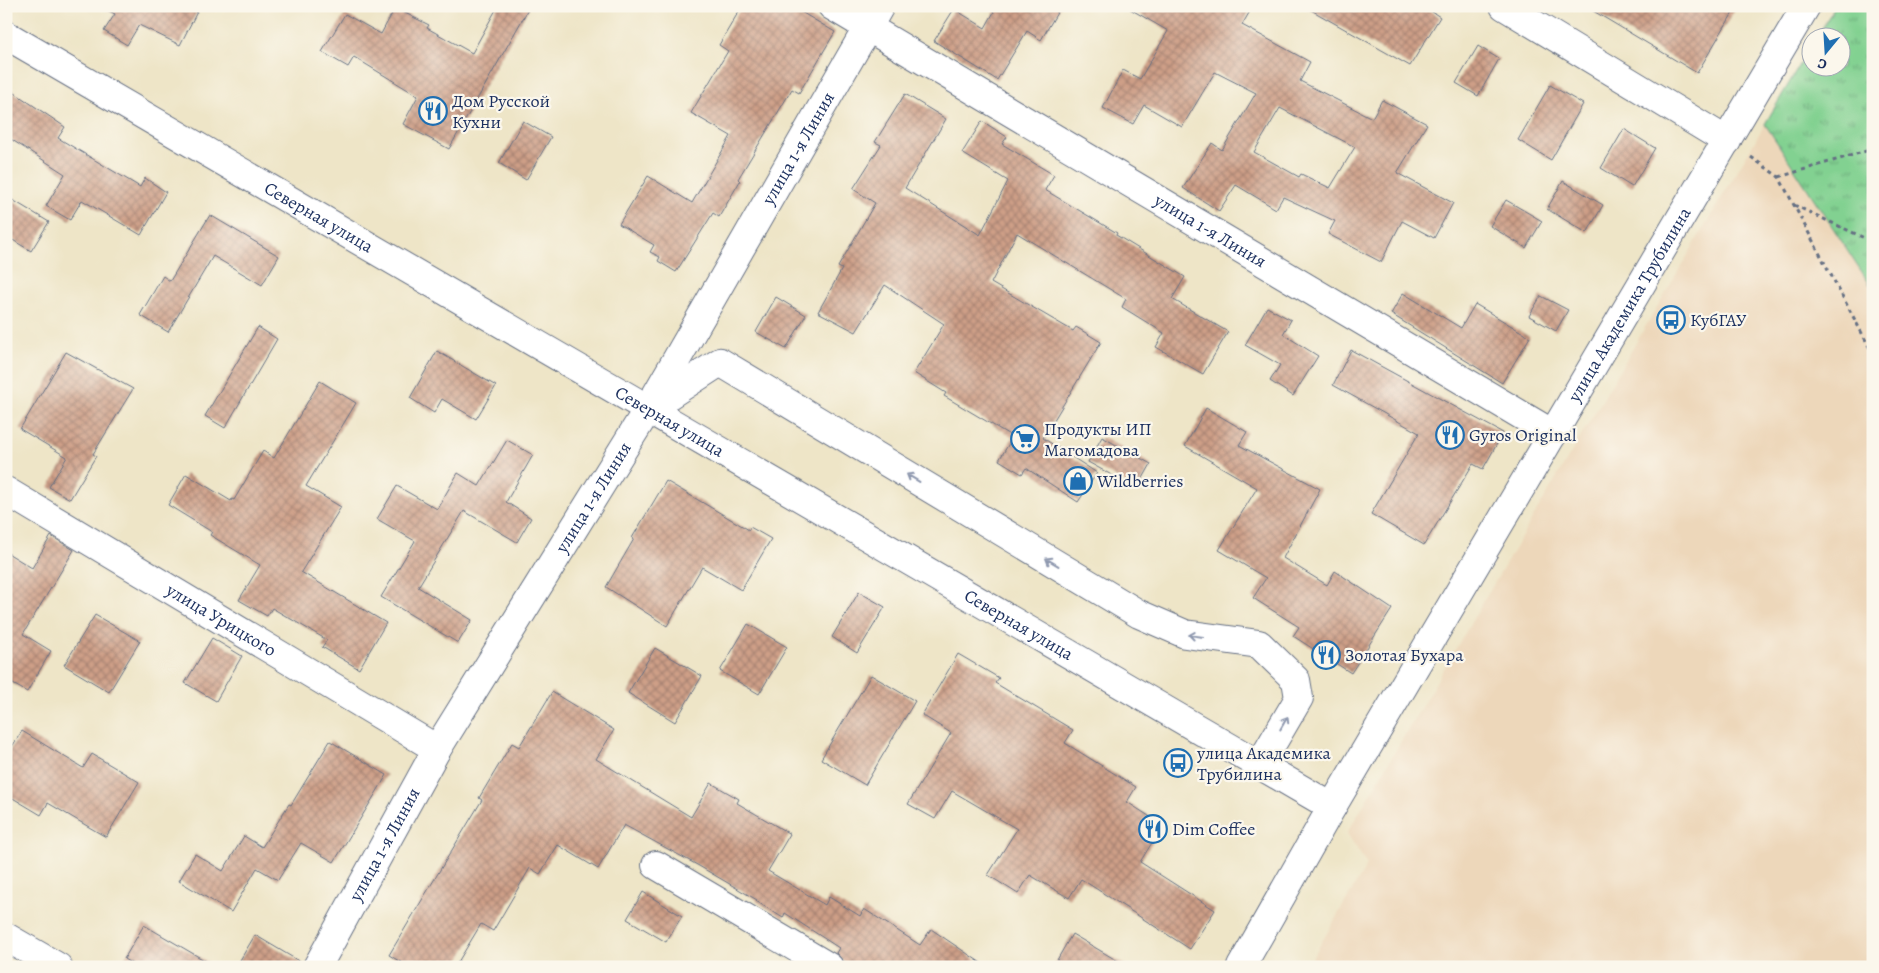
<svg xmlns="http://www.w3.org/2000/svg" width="1879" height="973" font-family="Alegreya,serif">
	<defs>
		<pattern id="park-tufts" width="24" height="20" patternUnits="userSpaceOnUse" patternTransform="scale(1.25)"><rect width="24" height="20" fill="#82d191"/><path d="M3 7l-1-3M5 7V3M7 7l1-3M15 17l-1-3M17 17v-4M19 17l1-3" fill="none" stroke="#6aaa7a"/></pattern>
		<pattern id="building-cross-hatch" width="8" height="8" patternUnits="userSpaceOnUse" patternTransform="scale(1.25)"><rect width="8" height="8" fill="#ce9f87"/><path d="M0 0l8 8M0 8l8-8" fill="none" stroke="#a68272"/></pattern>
	</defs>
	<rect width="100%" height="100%" fill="#fbf7ec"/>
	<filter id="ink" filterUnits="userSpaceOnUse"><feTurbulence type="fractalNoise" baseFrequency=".02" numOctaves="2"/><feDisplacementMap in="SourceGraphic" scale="10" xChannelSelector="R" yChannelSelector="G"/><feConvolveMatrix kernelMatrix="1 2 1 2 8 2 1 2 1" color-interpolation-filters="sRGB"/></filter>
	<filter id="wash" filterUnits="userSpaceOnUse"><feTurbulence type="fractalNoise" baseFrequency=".0096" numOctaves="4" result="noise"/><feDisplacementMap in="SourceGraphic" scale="20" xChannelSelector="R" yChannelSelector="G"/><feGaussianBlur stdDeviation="1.12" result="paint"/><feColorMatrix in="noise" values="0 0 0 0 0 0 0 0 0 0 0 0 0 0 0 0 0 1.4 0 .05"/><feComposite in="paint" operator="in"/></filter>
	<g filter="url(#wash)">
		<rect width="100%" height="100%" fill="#eee5c7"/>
		<path fill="#edd7ba" d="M1835,6h38v961h-566l60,-102 -20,-32 464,-787 1,22h30v-30l-25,-1z"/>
		<path fill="url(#park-tufts)" stroke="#4e8078" d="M1835,6h38v283l-108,-165 46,-78 1,22h30v-30l-25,-1z"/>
		<g id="blocks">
			<g fill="url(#building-cross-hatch)" fill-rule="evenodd">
				<path d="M100,6h100l-20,39 -41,-20 -12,20 -23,-14 11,-17z"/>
				<path d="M498,6h32l-81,143 -46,-25 15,-28 -64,-39 -6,10 -26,-15 23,-38 36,20 14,-26 34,17 -2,3 45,25z"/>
				<path d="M742,6h49l44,26 -36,61 -7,-4 -54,90 2,2 -21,36 -6,-4 -37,59 -18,-11 2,-4 -10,-5 4,-7 -35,-21 29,-48 44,27 39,-67 -40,-23 37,-62 -9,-6z"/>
				<path d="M984,6h77l-20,34 -14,-9 -30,49 -63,-39 20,-32 31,19 9,-16z"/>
				<path d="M1125,6h128l-11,19 68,37 -10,19 72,37 10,-18 45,24 -30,49 56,30 -19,35 -32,-17 -21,41 -53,-28 7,-13 -52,-24 -7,12 -40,-24 -17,26 -36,-23 29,-45 10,7 34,-57 -41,-21 -33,55 -38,-22 -11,19 -30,-16 20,-38 17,9 28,-48zM1280,108l75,39 -25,41 -29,-14 -2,3 -45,-25z"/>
				<path d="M1304,6h119l17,11 -30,49z"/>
				<path d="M1585,6h152l-40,67z"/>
				<path d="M1478,46l21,13 -21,37 -22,-13z"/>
				<path d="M1550,85l33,19 -32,56 -33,-20z"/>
				<path d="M6,87l59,40 -7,11 82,49 5,-9 21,14 -25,43 -59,-35 -12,20 -24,-14 19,-32 -59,-38z"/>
				<path d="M905,94l41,25 -41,69 75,47 28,-54 -46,-28 20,-32 25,16 -5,7 52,31 -9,15 72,43 -1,2 69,42 -13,22 56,33 -25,42 -47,-27 8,-14 -42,-26 4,-8 -109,-66 -26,50 82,48 3,-4 25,15 -58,96 54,35 -19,29 -52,-34 -4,6 -23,-14 14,-23 -69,-41 2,-3 -32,-20 30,-49 -59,-39 -29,47 -38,-20 24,-43 -4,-2 37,-64 -22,-14 28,-44 -6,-3z"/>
				<path d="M523,121l28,16 -25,43 -27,-17z"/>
				<path d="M1624,129l31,19 -23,39 -31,-19z"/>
				<path d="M1563,181l40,24 -16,28 -40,-24z"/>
				<path d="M6,196l43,26 -18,29 -25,-15z"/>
				<path d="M1506,200l36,21 -16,27 -36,-22z"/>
				<path d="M210,215l69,41 -17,29 -49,-29 -45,76 -28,-17 23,-39 7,5z"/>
				<path d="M1403,293l58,35 14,-24 55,33 -28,46 -111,-69z"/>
				<path d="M1541,296l27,14 -12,21 -27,-15z"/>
				<path d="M776,297l30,18 -20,34 -30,-17z"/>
				<path d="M1267,307l24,13 -8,14 35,22 -25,40 -23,-15 10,-16 -35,-20z"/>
				<path d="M258,327l19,12 -52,89 -20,-12z"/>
				<path d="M1351,350l152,83 -20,36 -10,-5 -49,81 -53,-31 48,-81 -86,-48z"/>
				<path d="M437,351l59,35 -20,33 -34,-20 -8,14 -24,-15z"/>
				<path d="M66,352l67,37 -40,65 3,2 -26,43 -21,-12 18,-30 -47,-28z"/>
				<path d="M320,381l36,22 -50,83 35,21 -40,65 85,51 -27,46 -37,-22 5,-7 -55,-32 -5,8 -28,-16 21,-35 -50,-30 2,-3 -44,-27 18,-31 45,27 1,-2 2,1 29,-49 11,7z"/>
				<path d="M1206,408l41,24 -8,13 81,44 -37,69 44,27 8,-14 57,38 -41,64 -58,-37 6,-9 -46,-29 13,-20 -47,-28 38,-62 -72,-42z"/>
				<path d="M1102,437l49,27 -14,25 -49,-27z"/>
				<path d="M507,440l26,15 -27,47 25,16 -14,24 -53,-31 -46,76 54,33 -14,23 -77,-46 34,-56 -38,-22 20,-33 40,23 21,-36 21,13z"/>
				<path d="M666,481l83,49 1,-3 21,12 -30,51 -39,-23 -35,59 -61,-39 28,-48 -2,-1z"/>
				<path d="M51,536l23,14 -51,84 28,17 -24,41 -21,-12v-128l26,16z"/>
				<path d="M859,592l26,15 -28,46 -25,-16z"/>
				<path d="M95,615l45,26 -31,51 -45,-27z"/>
				<path d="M748,624l39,23 -28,47 -39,-23z"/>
				<path d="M212,638l30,18 -26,45 -31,-18z"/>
				<path d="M655,648l47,28 -27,46 -47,-29z"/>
				<path d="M958,654l41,24 -4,5 78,47 -8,13 71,44 -9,15 36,23 -23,37 75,48 -25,39 -109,-70 -12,19 -39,-23 -12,19 -30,-19 29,-46 -65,-38 -17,28 -27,-15 43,-71 -29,-18z"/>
				<path d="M871,675l44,26 -50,84 -44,-26z"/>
				<path d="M552,692l62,38 -18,29 95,58 20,-34 28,16 -2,4 53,31 -22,37 57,34 4,-8 31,19 4,-7 56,36 11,-16 56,38h-134l-10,-6 -7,-8 3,-5 -54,-35 -2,5 -27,-17 1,-1 -58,-34 -75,-41 -26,44 -40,-24 -18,29 -10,-6 -37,63 -12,-7 -26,43h-46l-20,-12 93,-155 -3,-2 33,-55 7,4z"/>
				<path d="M22,731l61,37 9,-14 47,28 -33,55 -58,-34 -7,12 -35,-21v-38z"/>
				<path d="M330,741l57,34 -53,87 -33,-19 -23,37 -21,-12 -26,44 -52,-31 16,-27 28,17 21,-35 18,11 27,-43 2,1z"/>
				<path d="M643,892l39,24 -16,26 -39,-23z"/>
				<path d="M144,925l72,42h-79l-13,-8z"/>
				<path d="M1072,934l56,33h-75z"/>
				<path d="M255,935l47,28 -1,4h-65z"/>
			</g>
		</g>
	</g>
	<g filter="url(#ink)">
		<use href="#blocks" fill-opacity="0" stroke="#656f83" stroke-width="1"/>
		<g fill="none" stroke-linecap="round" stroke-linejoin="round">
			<defs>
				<g id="minor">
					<path id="s1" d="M832,6l721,428"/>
					<path d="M1504,6l223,135"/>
					<path d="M651,407l69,-45 419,252 46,20 74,10 37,36 3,18 -40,68"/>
					<path id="s2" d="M6,491l431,258"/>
					<path d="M656,865l173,102"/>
					<path d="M6,937l52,30"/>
					<path id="s3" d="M317,967l120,-218 211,-340 232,-403"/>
				</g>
				<g id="major">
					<path id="s4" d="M6,35l1326,772"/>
					<path id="s5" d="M1241,967l91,-160 474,-801"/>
				</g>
			</defs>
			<use href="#minor" stroke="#656f83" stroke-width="30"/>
			<use href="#major" stroke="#656f83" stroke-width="30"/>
			<g stroke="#656f83" stroke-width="3" stroke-dasharray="4 4" stroke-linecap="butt">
				<path d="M1751,157l28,20 94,177"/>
				<path d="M1779,177l94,-28"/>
				<path d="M1794,205l79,37"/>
			</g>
			<use href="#minor" stroke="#fff" stroke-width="28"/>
			<use href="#major" stroke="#fff" stroke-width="28"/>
		</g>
		<defs><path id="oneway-shaft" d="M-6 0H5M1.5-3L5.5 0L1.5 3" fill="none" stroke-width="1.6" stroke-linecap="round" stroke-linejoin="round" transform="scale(1.25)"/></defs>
		<g stroke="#8d97ae">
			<use href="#oneway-shaft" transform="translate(913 478) rotate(-149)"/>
			<use href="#oneway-shaft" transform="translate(1052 562) rotate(-149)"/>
			<use href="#oneway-shaft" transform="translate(1196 636) rotate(-172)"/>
			<use href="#oneway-shaft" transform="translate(1284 723) rotate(-60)"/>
		</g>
	</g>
	<defs>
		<symbol id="restaurant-ring" viewBox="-11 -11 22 22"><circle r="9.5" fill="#fbf7ec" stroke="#1f6fb2" stroke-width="1.5"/><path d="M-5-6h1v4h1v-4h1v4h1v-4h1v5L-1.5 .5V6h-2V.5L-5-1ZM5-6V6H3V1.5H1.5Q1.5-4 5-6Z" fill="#1f6fb2"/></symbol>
		<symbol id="bus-ring" viewBox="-11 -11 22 22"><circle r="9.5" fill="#fbf7ec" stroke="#1f6fb2" stroke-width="1.5"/><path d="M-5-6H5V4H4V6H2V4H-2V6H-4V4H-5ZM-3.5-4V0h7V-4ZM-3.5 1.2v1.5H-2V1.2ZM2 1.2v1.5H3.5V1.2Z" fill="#1f6fb2"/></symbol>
		<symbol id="supermarket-ring" viewBox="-11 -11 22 22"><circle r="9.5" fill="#fbf7ec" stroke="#1f6fb2" stroke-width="1.5"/><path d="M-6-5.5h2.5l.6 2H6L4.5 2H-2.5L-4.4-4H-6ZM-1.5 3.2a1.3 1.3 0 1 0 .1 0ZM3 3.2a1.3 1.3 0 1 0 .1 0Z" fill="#1f6fb2"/></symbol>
		<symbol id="shop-ring" viewBox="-11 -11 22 22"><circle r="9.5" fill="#fbf7ec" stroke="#1f6fb2" stroke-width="1.5"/><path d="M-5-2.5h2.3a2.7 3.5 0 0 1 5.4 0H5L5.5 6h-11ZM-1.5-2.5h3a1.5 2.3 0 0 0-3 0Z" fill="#1f6fb2"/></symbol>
	</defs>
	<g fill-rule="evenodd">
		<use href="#restaurant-ring" x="417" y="95" width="32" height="32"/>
		<use href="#bus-ring" x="1655" y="304" width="32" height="32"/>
		<use href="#restaurant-ring" x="1434" y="419" width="32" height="32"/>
		<use href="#supermarket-ring" x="1009" y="423" width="32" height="32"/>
		<use href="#shop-ring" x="1062" y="465" width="32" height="32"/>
		<use href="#restaurant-ring" x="1310" y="639" width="32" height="32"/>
		<use href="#bus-ring" x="1162" y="747" width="32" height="32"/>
		<use href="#restaurant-ring" x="1137" y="813" width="32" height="32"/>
	</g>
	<g text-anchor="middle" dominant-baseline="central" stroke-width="4.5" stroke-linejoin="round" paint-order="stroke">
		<g font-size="18" fill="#1b2f5e" stroke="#fbf7ec" text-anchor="start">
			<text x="452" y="101">Дом Русской<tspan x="452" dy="21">Кухни</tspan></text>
			<text x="1690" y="320">КубГАУ</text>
			<text x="1044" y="429">Продукты ИП<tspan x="1044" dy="21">Магомадова</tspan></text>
			<text x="1469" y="435">Gyros Original</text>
			<text x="1097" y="481">Wildberries</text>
			<text x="1345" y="655">Золотая Бухара</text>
			<text x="1197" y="753">улица Академика<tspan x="1197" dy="21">Трубилина</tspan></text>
			<text x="1172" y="829">Dim Coffee</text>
		</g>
		<g font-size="18" fill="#1b2f5e" stroke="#fbf7ec">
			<text stroke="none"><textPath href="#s3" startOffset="950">улица 1-я Линия</textPath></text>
			<text stroke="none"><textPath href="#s4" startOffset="362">Северная улица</textPath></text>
			<text stroke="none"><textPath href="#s1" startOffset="440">улица 1-я Линия</textPath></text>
			<text stroke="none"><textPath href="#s5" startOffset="768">улица Академика Трубилина</textPath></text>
			<text stroke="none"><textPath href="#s4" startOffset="768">Северная улица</textPath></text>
			<text stroke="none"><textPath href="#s3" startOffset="545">улица 1-я Линия</textPath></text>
			<text stroke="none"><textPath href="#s2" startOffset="251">улица Урицкого</textPath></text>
			<text stroke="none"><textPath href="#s4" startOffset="1172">Северная улица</textPath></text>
			<text stroke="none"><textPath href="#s3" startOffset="140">улица 1-я Линия</textPath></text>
		</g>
	</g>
	<rect width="1879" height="973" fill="none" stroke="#fbf7ec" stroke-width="25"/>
	<g transform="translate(1826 52) rotate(198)"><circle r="24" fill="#fbf7ec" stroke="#a1a7b3"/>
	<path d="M0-4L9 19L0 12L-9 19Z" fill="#1f6fb2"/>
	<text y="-8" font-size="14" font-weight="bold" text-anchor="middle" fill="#1b2f5e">С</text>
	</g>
</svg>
